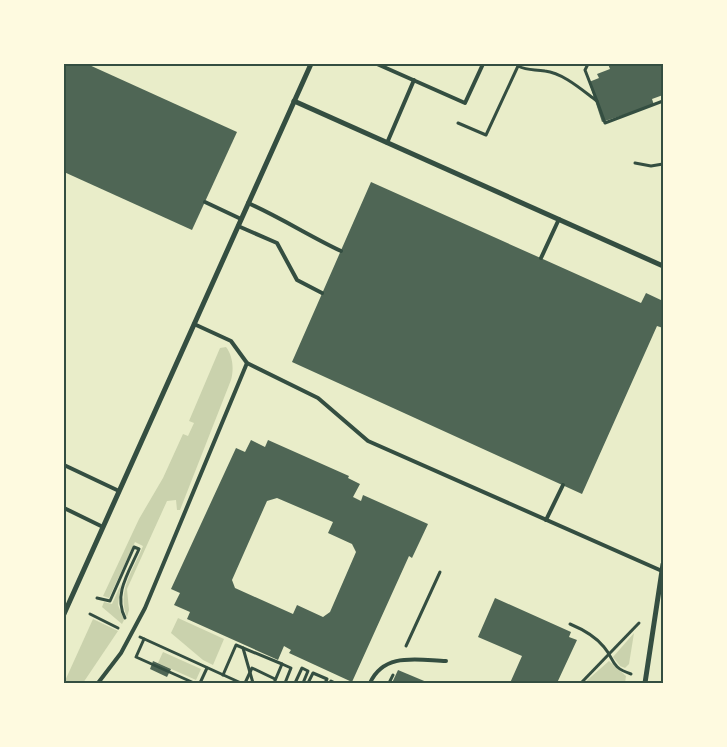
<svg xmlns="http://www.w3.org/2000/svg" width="727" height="747" font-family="'Golos Text',sans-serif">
	<rect width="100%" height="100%" fill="#e9edc9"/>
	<g fill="#cad2ad">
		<path d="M226,347c7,9 8,22 5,33l-51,130h-3l-1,-10 -9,1 -40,88 2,21 -2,7c-11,-26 7,-48 16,-71l-8,-4 -26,56 -6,-2 36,-77 24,-41 20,-44 5,2 6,-13 -5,-2 31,-73z"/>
		<path d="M121,584l-3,21 6,15 -2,4 -20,-17 2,-5 8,2z"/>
		<path d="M178,618l46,21 -11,26 -10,-5 -32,-27z"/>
		<path d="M93,619l25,12 -35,52h-19z"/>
		<path d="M634,633l-5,31 -4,4 -5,-2 -7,-9z"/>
		<path d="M163,652l38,17 -5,11 -38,-17z"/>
		<path d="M609,661l17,15 -1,7h-41z"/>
	</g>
	<g fill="#4f6655" fill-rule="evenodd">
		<path d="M64,64h23l150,68 -45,98 -128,-58z"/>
		<path d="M608,64h55v31l-11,4 2,6 -52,17 -13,-40 10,-4 -2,-4 13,-5z"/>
		<path d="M371,182l270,121 5,-10 17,8v27l-6,-2 -75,168 -290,-132z"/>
		<path d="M251,440l14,7 3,-7 81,36 -1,2 12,6 -7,13 8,4 2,-6 65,29 -16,34 -3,-2 -57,126 -63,-29 2,-3 -7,-4 -6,14 -91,-41 3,-7 -16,-7 6,-12 -9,-4 65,-141 9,4zM277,498l56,24 -5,11 24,11 4,8 -26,60 -7,5 -26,-12 -4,9 -58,-26 -3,-8 35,-79z"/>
		<path d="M495,598l76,34 -2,5 8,3 -20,43h-47l12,-27 -44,-19z"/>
		<path d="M153,661l18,8 -4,8 -17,-8z"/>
		<path d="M398,670l31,13h-37z"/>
	</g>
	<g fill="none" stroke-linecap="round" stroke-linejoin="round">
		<g stroke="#344e41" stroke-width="3">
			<path d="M597,101l8,22 58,-22"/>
			<path d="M458,123l28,12 32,-69c10,5 16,3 27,5 18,2 37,19 52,30l-12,-31 3,-6"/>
			<path d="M635,163l16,3 12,-2"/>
			<path d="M97,598l13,3 24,-54 5,2c-10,23 -26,45 -14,69"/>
			<path d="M90,614l28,14"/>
			<path d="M570,624c12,5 26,13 34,23 11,13 6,20 27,27"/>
			<path d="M140,637l101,46"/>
			<path d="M144,639l-8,18 58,26"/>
			<path d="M406,646l34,-74"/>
			<path d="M243,648l10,35"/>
			<path d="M223,675l13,-30 46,19"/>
			<path d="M200,683l7,-15"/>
			<path d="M245,683l7,-15 23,11"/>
			<path d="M274,683l8,-19 9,4 -6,15"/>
			<path d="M295,683l7,-15 6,3 -5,12"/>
			<path d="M308,683l5,-10 14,6 -2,4"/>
			<path d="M330,683l1,-2 4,2"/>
			<path d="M389,683l4,-8"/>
			<path d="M581,683l58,-60"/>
		</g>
		<g stroke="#344e41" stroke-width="4">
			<path d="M377,64l88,39 18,-39"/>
			<path d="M387,143l27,-63"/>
			<path d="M205,202l36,17"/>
			<path d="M248,203c32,14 61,33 93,48"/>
			<path d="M238,226l39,17 20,37 25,13"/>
			<path d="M541,258l18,-39"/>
			<path d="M194,324l37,17 16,22 71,35 50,43 294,130"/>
			<path d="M64,465l55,26"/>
			<path d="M64,508l39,19"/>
			<path d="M546,520l17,-35"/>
			<path d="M98,683l23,-30 24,-45 102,-245"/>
			<path d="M370,683c14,-31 47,-23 76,-22"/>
		</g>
		<g stroke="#344e41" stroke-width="5">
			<path d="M294,101l369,165"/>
			<path d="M64,614l247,-550"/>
			<path d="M645,683l18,-119"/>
		</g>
	</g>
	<rect width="727" height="747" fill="none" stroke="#fefae0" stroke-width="130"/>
	<rect x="65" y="65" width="597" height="617" fill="none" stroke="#344e41" stroke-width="2"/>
</svg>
